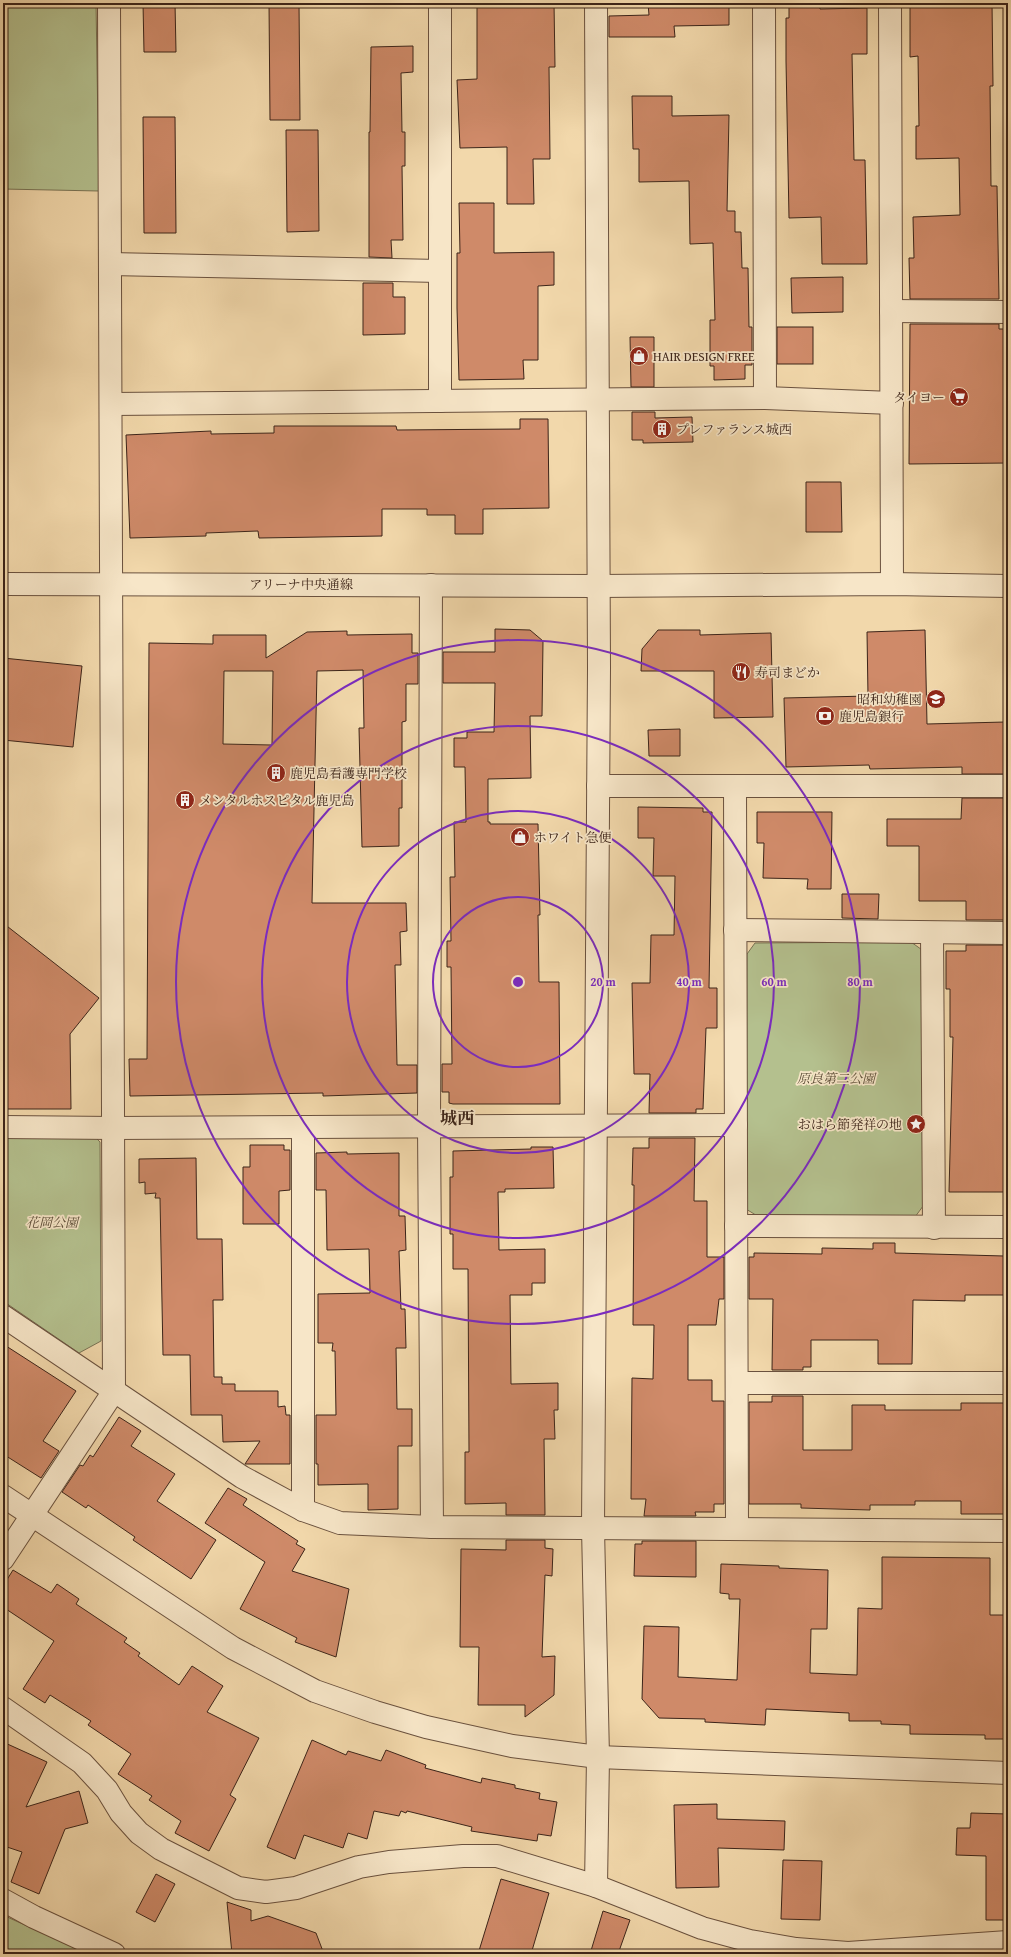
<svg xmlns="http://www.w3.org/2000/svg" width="1011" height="1957" font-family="'Gentium Book Plus','Noto Serif JP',serif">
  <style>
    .green { fill: #b4c08e; stroke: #787254 }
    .building { fill: #cf8a69; stroke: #3c2419; fill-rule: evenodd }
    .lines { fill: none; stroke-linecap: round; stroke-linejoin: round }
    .minor-casing { stroke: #6a513e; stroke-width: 24 }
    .tertiary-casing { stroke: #6a513e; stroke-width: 24 }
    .minor { stroke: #f7e6c8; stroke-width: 22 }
    .tertiary { stroke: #f7e6c8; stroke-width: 22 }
    .ring { fill: none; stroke: #7b2cbf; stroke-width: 2 }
    .labels { text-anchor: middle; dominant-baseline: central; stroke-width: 3.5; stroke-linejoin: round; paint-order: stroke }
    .poi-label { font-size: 13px; fill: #3c2419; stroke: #f7e6c8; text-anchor: start }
    .street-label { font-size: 13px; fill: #3c2419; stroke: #f7e6c8 }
    .park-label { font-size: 13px; font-style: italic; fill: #5a4b36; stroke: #f7e6c8 }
    .district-label { font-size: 17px; font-weight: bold; fill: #3c2419; stroke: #f7e6c8 }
    .centre { fill: #7b2cbf; stroke: #f7e6c8; stroke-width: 2 }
    .ring-label { font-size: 12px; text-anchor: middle; font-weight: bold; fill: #7b2cbf; stroke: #f7e6c8; stroke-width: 3.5; stroke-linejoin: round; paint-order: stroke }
  </style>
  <rect width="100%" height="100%" fill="#f2d8ab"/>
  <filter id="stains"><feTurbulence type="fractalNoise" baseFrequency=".005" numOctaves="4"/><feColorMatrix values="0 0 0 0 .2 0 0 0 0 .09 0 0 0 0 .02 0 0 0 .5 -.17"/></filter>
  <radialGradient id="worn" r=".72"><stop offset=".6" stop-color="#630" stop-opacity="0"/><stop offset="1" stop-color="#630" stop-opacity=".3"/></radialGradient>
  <g class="green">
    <polygon points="3,3 96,3 99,191 3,189"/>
    <polygon points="911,942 925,952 926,1202 915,1217 759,1217 746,1209 747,954 755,943"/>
    <polygon points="3,1134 92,1134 100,1142 101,1341 79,1353 3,1301"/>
    <polygon points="3,1915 88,1954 3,1954"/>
  </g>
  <g class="building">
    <polygon points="143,3 175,3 176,52 144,52"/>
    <polygon points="269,3 299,3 300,120 270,120"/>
    <polygon points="524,3 554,3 555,67 549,67 550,159 533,159 534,204 507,204 507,147 460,148 457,80 477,79 477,5 524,5"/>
    <polygon points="648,3 729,3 729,25 674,26 675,37 609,37 609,16 649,15"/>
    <polygon points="789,3 820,3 820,9 867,8 867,54 852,54 854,160 865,160 867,264 822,264 821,217 789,218 786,61 786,18 789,18"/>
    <polygon points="910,3 992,3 993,86 990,86 991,186 997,186 999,299 910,299 909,258 914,258 913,217 960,215 959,158 916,159 916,126 919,126 918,56 910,57"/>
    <polygon points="413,46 413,72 401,73 402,132 405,132 405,166 402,166 403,240 391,240 392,258 369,257 369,132 370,132 371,47"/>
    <polygon points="632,96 672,96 672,116 729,115 727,211 735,211 735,232 741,232 742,268 748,268 749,327 752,327 752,365 745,365 745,379 714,380 714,366 710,366 710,320 715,320 713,243 690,244 689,181 639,182 639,149 633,149"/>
    <polygon points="143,117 175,117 176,233 144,233"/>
    <polygon points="286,130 318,130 319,231 287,232"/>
    <polygon points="459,203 494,203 494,253 554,252 554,285 538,286 538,360 523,360 524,379 459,380 457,308 457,253 460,253"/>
    <polygon points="843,277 843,312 792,313 791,278"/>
    <polygon points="363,283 393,283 393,297 405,297 405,334 363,335"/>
    <polygon points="910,324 999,324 999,329 1008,329 1008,463 909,464"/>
    <rect x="777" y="327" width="36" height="37"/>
    <polygon points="630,337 654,337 654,387 631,387"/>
    <polygon points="632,412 655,412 655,418 692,417 693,442 643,443 643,440 632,440"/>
    <polygon points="520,419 548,419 549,508 483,509 483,534 455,534 455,515 427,515 427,509 382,509 382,536 259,538 258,531 206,533 206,536 130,538 126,435 211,431 211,434 274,433 274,426 396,426 397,430 520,429"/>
    <polygon points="806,482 841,482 842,532 806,532"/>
    <polygon points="495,629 530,630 543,641 542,716 530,716 531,778 488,779 488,822 490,822 490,824 538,824 540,915 538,915 539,982 559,982 560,1104 453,1104 449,1103 449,1092 442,1092 442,1064 452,1064 451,967 447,967 447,941 451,941 450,877 455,877 454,822 466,822 465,767 454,767 454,738 467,738 467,732 494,732 495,683 443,683 443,652 495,652"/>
    <polygon points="658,630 700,630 700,635 771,633 773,717 714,718 714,671 641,671 642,649"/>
    <polygon points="925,630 927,724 1005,722 1006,774 962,774 962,767 870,769 869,765 786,767 784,698 868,696 867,632"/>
    <path d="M 347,631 L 347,635 L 412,634 L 412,653 L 418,653 L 418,684 L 406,684 L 406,721 L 402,722 L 402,808 L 399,808 L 399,846 L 362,847 L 359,728 L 364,728 L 363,670 L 317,671 L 312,903 L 406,903 L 407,931 L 400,932 L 401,965 L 395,965 L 397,1065 L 417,1065 L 417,1093 L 323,1096 L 323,1093 L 130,1096 L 129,1059 L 147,1059 L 149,643 L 213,644 L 213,635 L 266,635 L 266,658 L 307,632 ZM 224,671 L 273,671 L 272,745 L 223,744 Z"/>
    <polygon points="3,658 82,666 73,747 3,740"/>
    <polygon points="680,729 680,756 649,756 648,730"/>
    <polygon points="962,798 1006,798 1007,808 1008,808 1008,920 966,920 966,901 919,901 919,846 887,846 887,819 961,819"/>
    <polygon points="638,807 703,808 703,812 712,812 709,988 717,988 717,1028 706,1028 703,1109 696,1109 696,1113 649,1113 650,1074 634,1074 632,983 650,983 651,935 674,935 675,876 653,876 654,838 638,838"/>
    <polygon points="757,812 832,812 831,889 807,889 808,879 763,878 764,843 757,843"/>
    <polygon points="842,894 879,894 878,919 842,918"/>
    <polygon points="3,923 99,998 70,1034 71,1109 3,1109"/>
    <polygon points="966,945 1008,945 1008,1192 949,1192 953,1037 950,1037 950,989 946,989 946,951 966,951"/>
    <polygon points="649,1138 695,1138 694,1201 707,1201 707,1257 724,1257 724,1299 719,1299 716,1325 688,1325 688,1380 712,1380 712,1401 724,1401 724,1504 714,1504 714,1512 695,1512 696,1516 644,1516 646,1499 631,1499 632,1378 653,1379 654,1325 633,1325 634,1185 632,1185 633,1148 649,1148"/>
    <polygon points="250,1145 284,1145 284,1150 290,1150 290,1190 279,1191 279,1224 243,1224 243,1167 250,1167"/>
    <polygon points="531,1147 553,1147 554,1188 505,1189 505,1192 498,1192 499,1250 545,1249 545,1283 532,1283 532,1295 510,1295 511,1384 558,1383 558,1410 554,1410 555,1439 544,1439 545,1515 506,1515 506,1503 465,1504 465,1452 469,1452 468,1269 453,1269 453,1234 450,1234 450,1177 453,1177 453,1151 531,1149"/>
    <polygon points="347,1152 347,1154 399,1153 399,1216 405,1216 406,1250 399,1251 401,1309 405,1309 406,1348 396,1348 397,1409 412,1409 412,1446 398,1446 398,1509 368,1510 368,1484 318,1485 318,1464 316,1464 316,1415 336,1415 335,1351 332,1351 333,1343 318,1343 318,1294 370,1293 369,1249 327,1250 326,1190 316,1190 316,1153"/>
    <polygon points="196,1158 197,1239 222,1239 223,1300 213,1300 214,1377 222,1377 222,1384 235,1384 235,1391 278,1391 278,1407 285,1406 286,1415 290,1415 290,1464 245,1464 260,1441 223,1442 222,1415 191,1415 190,1355 163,1355 160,1198 155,1198 156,1193 145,1194 145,1182 139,1183 139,1159"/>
    <polygon points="873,1243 895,1243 895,1253 1004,1256 1004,1295 965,1295 965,1301 913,1300 912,1364 878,1364 878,1340 811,1340 811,1367 803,1367 803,1370 772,1370 773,1299 749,1299 749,1257 754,1257 754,1253 822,1254 822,1248 873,1249"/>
    <polygon points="3,1344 76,1391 43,1441 59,1451 41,1478 3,1454"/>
    <polygon points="772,1396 803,1396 803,1450 852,1450 852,1405 885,1405 885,1410 961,1410 961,1403 1005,1403 1004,1442 1007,1442 1008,1514 961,1514 961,1501 915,1501 915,1505 870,1505 870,1510 801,1508 801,1504 749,1504 749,1402 772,1402"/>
    <polygon points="119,1417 141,1431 131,1446 175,1474 157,1501 216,1540 191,1579 133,1540 135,1537 88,1505 86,1508 62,1492 80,1465 83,1466 90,1455 93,1457"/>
    <polygon points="228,1488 247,1499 243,1505 298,1541 296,1544 305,1549 292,1571 349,1589 336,1657 295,1642 297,1638 240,1609 265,1562 205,1523"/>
    <polygon points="506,1540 545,1540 545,1548 553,1549 552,1576 545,1575 542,1657 555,1656 554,1695 525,1717 525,1705 478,1705 479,1647 460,1647 461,1549 506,1550"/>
    <polygon points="642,1541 696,1541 696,1577 634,1576 635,1544 642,1544"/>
    <polygon points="882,1557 990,1558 990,1615 1008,1615 1008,1739 985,1739 985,1735 910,1734 910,1725 881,1724 881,1721 849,1721 849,1713 766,1709 765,1725 705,1722 705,1719 659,1718 642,1699 644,1626 679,1627 678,1677 737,1680 740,1599 729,1599 729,1594 720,1593 721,1564 779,1566 779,1568 828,1570 827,1629 811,1629 810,1673 857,1675 858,1608 882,1609"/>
    <polygon points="13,1570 51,1593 57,1584 79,1599 76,1604 127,1638 124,1642 140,1653 138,1656 179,1685 192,1666 223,1686 207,1712 259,1738 230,1795 236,1799 209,1851 175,1833 181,1821 149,1800 152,1796 118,1774 131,1754 88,1725 91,1721 50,1695 45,1703 23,1689 54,1641 3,1607 3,1586"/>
    <polygon points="312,1740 346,1755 348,1751 381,1761 386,1750 426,1765 425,1768 481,1783 482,1778 515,1785 515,1788 540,1793 539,1799 557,1802 551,1836 538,1834 537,1841 471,1831 472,1827 407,1811 406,1813 401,1811 399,1816 374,1811 367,1839 348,1833 343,1848 304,1835 295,1859 267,1847"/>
    <polygon points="3,1742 47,1762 26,1807 79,1791 88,1823 65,1829 39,1894 11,1882 22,1852 7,1847 3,1855"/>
    <polygon points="717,1804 717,1819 785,1821 784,1850 718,1848 719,1887 676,1888 674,1805"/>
    <polygon points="971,1813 1008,1814 1008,1920 986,1920 986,1856 956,1855 957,1828 970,1828"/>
    <polygon points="783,1860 822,1861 820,1920 781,1919"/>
    <polygon points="156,1874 175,1884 155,1922 136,1912"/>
    <polygon points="501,1879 549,1893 531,1954 478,1954"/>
    <polygon points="227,1902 251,1910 251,1921 268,1916 316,1933 324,1954 232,1954"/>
    <polygon points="603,1911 630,1920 618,1954 590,1954"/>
  </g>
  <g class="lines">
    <g class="minor-casing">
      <g id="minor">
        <polyline points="764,3 765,398"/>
        <polyline points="890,3 892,584"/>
        <polyline points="110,264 439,271"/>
        <polyline points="891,311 1008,312"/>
        <polyline points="440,401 440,3"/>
        <polyline points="111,404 765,398 892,403"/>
        <polyline points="431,585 429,1126 432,1527"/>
        <polyline points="598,786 1008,786"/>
        <polyline points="735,786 737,1529"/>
        <polyline points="735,930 1008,933"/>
        <polyline points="932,933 934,1228"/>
        <polyline points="3,1127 114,1128 736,1125"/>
        <polyline points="303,1128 303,1510"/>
        <polyline points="736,1226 1008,1227"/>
        <polyline points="3,1316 242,1477 303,1510 340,1523 432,1527 1008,1531"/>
        <polyline points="737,1383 1008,1383"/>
        <polyline points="3,1559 114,1391 109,3"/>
        <polyline points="3,1708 82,1763 107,1790 121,1813 139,1833 161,1849 238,1888 266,1892 296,1888 359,1867 389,1862 463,1856 497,1856 596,1886 702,1928 750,1941 796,1949 848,1953 1008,1942"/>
        <polyline points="596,1886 598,1757"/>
        <polyline points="3,1900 34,1917 114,1954"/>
      </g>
    </g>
    <g class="tertiary-casing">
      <g id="tertiary">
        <polyline points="596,3 599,668 593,1528 598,1757"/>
        <polyline points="3,584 598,586 892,584 1008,586"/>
        <polyline points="3,1496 233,1648 315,1691 375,1712 426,1727 512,1746 598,1757 1008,1773"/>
      </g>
    </g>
    <use href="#minor" class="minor"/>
    <use href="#tertiary" class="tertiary"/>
  </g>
  <g class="ring">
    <circle cx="518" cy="982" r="85"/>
    <circle cx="518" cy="982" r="171"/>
    <circle cx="518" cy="982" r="256"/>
    <circle cx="518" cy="982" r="342"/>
  </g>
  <defs>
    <g id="shop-disc" transform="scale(1)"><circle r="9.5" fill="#8f2418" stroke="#f7e6c8"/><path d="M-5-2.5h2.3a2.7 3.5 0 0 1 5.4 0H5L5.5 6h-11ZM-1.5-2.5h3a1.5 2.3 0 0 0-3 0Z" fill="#fff"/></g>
    <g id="supermarket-disc" transform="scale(1)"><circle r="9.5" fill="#8f2418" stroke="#f7e6c8"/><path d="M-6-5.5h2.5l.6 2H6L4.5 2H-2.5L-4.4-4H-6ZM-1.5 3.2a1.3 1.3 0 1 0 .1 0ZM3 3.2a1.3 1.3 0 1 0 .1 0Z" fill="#fff"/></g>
    <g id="building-disc" transform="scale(1)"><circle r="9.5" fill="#8f2418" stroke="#f7e6c8"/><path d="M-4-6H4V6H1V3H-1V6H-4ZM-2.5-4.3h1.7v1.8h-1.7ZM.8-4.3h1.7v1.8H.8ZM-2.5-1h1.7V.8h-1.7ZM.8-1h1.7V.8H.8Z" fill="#fff"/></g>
    <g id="restaurant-disc" transform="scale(1)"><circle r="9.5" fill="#8f2418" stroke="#f7e6c8"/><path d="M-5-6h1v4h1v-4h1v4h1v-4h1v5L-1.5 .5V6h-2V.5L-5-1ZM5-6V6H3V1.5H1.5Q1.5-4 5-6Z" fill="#fff"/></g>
    <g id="school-disc" transform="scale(1)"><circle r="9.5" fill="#8f2418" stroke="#f7e6c8"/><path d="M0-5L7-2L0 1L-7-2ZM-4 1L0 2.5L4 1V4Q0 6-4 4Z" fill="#fff"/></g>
    <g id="bank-disc" transform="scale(1)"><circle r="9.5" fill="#8f2418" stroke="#f7e6c8"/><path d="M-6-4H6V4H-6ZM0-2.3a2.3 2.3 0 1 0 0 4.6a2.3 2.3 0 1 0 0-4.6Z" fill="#fff"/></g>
    <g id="sight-disc" transform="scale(1)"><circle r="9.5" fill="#8f2418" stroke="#f7e6c8"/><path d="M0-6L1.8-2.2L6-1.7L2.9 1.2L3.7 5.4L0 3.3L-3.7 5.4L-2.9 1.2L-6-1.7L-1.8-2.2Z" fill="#fff"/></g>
  </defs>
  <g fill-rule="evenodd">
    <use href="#shop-disc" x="639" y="356"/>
    <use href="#supermarket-disc" x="959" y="397"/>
    <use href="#building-disc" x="662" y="429"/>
    <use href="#restaurant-disc" x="741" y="672"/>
    <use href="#school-disc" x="936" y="699"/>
    <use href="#bank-disc" x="825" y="716"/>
    <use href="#building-disc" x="276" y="773"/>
    <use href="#building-disc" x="185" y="800"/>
    <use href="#shop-disc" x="520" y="837"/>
    <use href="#sight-disc" x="916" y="1124"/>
  </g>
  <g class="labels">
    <g class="poi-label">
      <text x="653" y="356">HAIR DESIGN FREE</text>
      <text x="945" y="397" text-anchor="end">タイヨー</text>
      <text x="676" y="429">プレファランス城西</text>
      <text x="755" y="672">寿司まどか</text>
      <text x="922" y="699" text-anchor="end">昭和幼稚園</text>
      <text x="839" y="716">鹿児島銀行</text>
      <text x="290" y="773">鹿児島看護専門学校</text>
      <text x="199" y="800">メンタルホスピタル鹿児島</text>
      <text x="534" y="837">ホワイト急便</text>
      <text x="902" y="1124" text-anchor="end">おはら節発祥の地</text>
    </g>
    <g class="street-label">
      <text x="301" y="584">アリーナ中央通線</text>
    </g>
    <g class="park-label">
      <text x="836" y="1078">原良第二公園</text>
      <text x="52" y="1222">花岡公園</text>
    </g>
    <g class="district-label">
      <text x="457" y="1117">城西</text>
    </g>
  </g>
  <circle cx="518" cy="982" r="6" class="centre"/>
  <g class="ring-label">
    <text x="603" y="986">20 m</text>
    <text x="689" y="986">40 m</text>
    <text x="774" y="986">60 m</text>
    <text x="860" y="986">80 m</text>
  </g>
  <rect width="1011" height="1957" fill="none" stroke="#f2d8ab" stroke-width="16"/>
  <rect x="4" y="4" width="1003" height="1949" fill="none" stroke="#3c2419" stroke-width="2"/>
  <rect x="8" y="8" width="995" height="1941" fill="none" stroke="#3c2419"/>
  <rect width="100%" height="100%" filter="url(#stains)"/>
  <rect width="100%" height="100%" fill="url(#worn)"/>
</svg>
